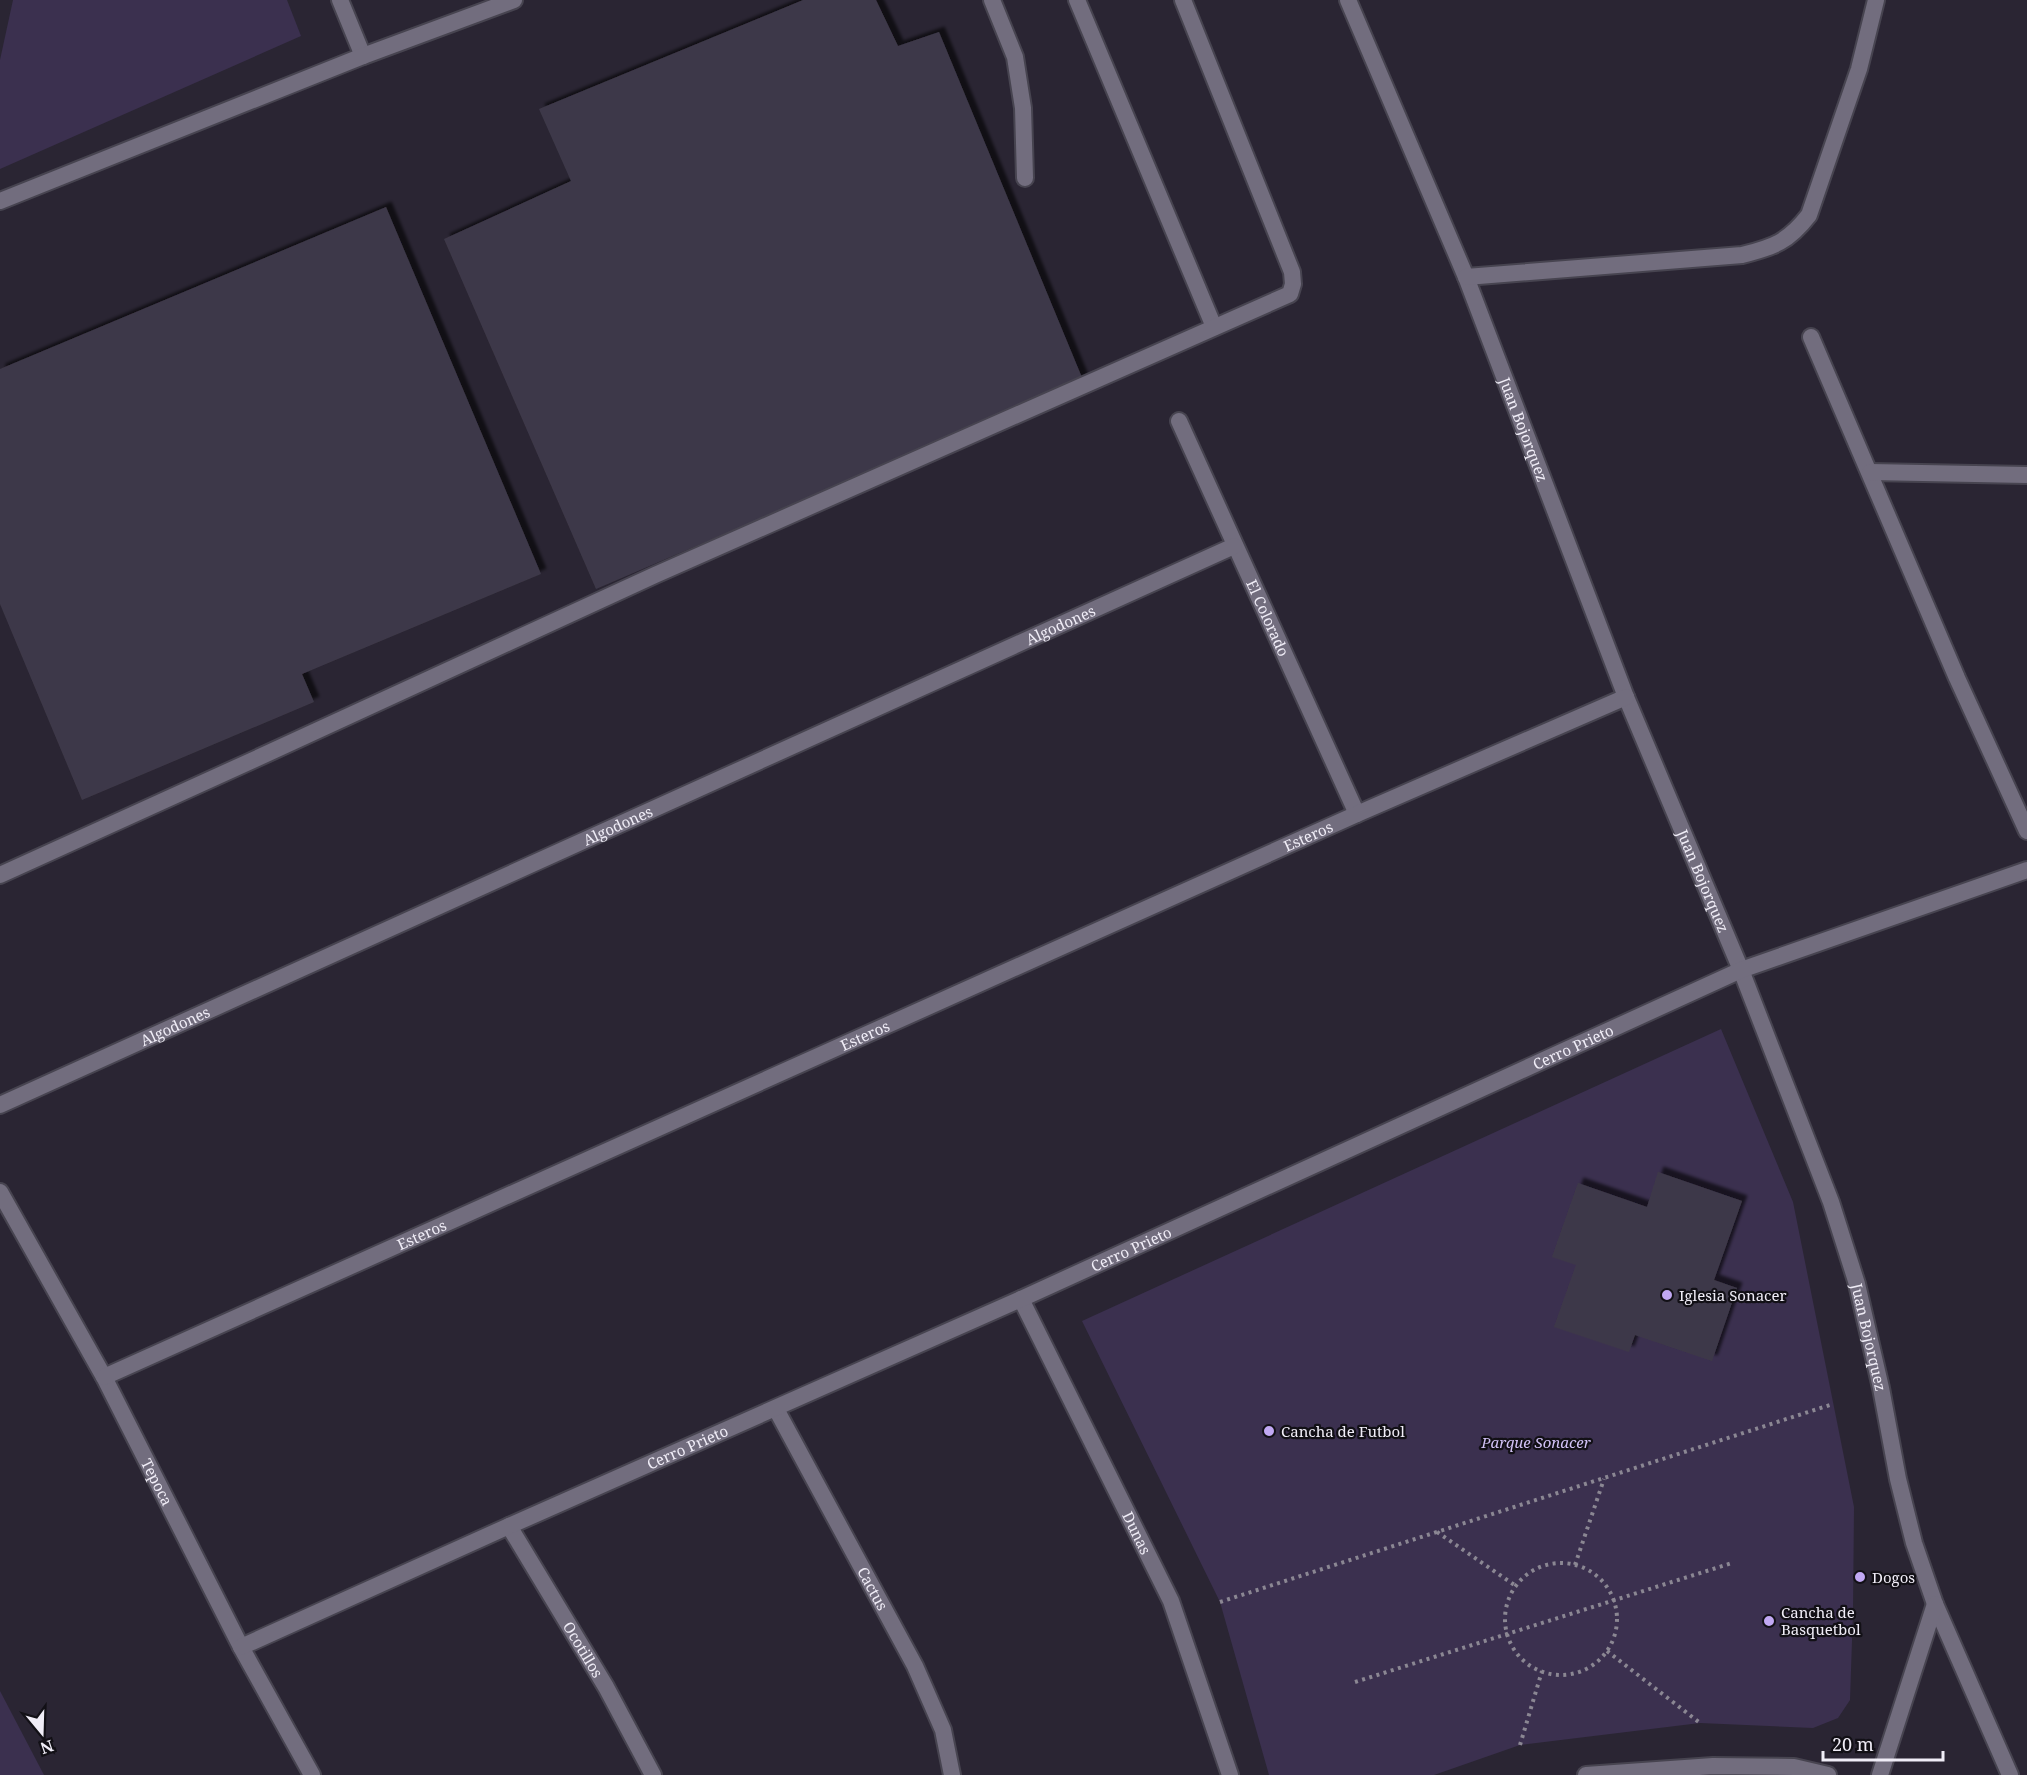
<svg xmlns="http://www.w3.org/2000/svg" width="2027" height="1775" font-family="'Noto Serif',serif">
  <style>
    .green { fill: #3b304f }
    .building { fill: #3e3948; filter: url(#shadow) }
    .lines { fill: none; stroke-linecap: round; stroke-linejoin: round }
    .service-casing { stroke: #474450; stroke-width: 20 }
    .minor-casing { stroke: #474450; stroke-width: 20 }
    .path { stroke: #8b8793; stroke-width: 4; stroke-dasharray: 3 4.5; stroke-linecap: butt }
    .service { stroke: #726d7e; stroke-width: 16 }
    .minor { stroke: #726d7e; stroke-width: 16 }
    .poi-dot { fill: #c1a8f3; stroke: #121016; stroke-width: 2 }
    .labels { text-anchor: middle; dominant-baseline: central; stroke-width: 4.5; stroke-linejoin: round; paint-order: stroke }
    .street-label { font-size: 15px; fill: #f0edf7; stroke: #121016 }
    .poi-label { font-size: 15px; fill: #f0edf7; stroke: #121016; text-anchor: start }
    .park-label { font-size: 15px; font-style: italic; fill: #d1c1f5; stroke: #121016 }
  </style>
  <defs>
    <filter id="shadow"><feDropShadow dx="5.5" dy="-5.5" stdDeviation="1.5" flood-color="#0009"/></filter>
  </defs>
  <rect width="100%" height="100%" fill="#2a2533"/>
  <g class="green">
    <polygon points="13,0 287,0 301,36 0,169 0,60"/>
    <polygon points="1721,1029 1793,1202 1854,1507 1853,1611 1850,1700 1838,1718 1813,1728 1700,1723 1520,1745 1434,1775 1269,1775 1220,1602 1082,1321"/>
    <polygon points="0,1691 44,1775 0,1775"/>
  </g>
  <g class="building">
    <polygon points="803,0 876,0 898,46 939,32 1083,380 596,589 444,239 571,181 539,109"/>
    <polygon points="386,207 541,574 302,674 314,702 82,800 0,604 0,369"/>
    <polygon points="1658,1172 1742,1201 1714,1280 1737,1288 1712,1361 1635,1335 1629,1352 1554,1327 1576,1265 1552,1257 1578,1183 1647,1207"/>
  </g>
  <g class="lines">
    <g class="service-casing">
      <g id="service">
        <polyline points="340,0 363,56"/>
        <polyline points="992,0 1015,57 1023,108 1025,178"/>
        <polyline points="1077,0 1214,327"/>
        <polyline points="0,201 363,56 514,0"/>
        <polyline points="0,875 251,761 655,575 1290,294 1293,284 1292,272 1183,0"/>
      </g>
    </g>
    <g class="minor-casing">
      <g id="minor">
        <path id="s1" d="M 1348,0 L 1466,277 L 1626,697 L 1741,970 L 1831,1202 L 1857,1284 L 1881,1388 L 1898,1479 L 1914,1543 L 1935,1604 L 2010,1775"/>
        <path d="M 1466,277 L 1742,255 C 1774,247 1788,242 1809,215 L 1859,69 L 1876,0"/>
        <polyline points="1811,337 1957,678 2027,831"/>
        <path id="s2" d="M 1179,421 L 1357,814"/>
        <polyline points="1870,472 2027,475"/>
        <path id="s3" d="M 0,1105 L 1234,546"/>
        <path id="s4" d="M 0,1192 L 104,1377 L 241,1647 L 312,1775"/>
        <path id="s5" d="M 1021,1299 L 1171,1601 L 1230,1775"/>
        <path id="s6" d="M 104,1377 L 1357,814 L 1626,697"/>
        <path id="s7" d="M 776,1409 L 915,1666 L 943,1730 L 952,1775"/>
        <path id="s8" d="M 509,1526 L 606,1687 L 653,1775"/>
        <path id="s9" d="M 241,1647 L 509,1526 L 1021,1299 L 1741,970 L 2027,870"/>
        <polyline points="1586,1775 1713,1766 1794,1767 1828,1775"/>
        <polyline points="1880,1775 1935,1604"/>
      </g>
    </g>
    <g class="path">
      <polyline points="1437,1532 1516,1586"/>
      <circle cx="1561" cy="1619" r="56"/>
      <polyline points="1575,1565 1604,1479"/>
      <polyline points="1220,1602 1833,1404"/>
      <polyline points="1607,1651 1700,1723"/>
      <polyline points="1355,1682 1732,1563"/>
      <polyline points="1520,1745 1542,1671"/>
    </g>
    <use href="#service" class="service"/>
    <use href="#minor" class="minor"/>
  </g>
  <g class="poi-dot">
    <circle cx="1667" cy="1295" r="6"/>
    <circle cx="1269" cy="1431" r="6"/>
    <circle cx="1860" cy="1577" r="6"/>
    <circle cx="1769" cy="1621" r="6"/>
  </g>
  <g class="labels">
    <g class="street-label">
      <text stroke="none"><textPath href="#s1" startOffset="464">Juan Bojorquez</textPath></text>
      <text stroke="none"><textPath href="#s2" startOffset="216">El Colorado</textPath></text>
      <text stroke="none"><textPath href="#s3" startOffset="1164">Algodones</textPath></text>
      <text stroke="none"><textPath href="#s3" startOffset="678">Algodones</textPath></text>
      <text stroke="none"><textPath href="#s6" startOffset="1320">Esteros</textPath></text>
      <text stroke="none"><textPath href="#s1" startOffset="950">Juan Bojorquez</textPath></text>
      <text stroke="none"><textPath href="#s3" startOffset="192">Algodones</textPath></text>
      <text stroke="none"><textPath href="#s6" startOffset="834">Esteros</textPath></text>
      <text stroke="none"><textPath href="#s9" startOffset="1461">Cerro Prieto</textPath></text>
      <text stroke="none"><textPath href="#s6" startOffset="348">Esteros</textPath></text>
      <text stroke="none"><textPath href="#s9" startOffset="975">Cerro Prieto</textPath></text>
      <text stroke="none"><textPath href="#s1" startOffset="1436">Juan Bojorquez</textPath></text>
      <text stroke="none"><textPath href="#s9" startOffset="489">Cerro Prieto</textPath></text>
      <text stroke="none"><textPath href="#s4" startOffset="330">Tepoca</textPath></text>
      <text stroke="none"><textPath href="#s5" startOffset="261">Dunas</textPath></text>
      <text stroke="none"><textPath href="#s7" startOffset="204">Cactus</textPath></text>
      <text stroke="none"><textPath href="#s8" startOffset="144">Ocotillos</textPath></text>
    </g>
    <g class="poi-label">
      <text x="1679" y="1295">Iglesia Sonacer</text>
      <text x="1281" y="1431">Cancha de Futbol</text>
      <text x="1872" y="1577">Dogos</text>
      <text x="1781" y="1612">Cancha de<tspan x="1781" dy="17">Basquetbol</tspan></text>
    </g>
    <g class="park-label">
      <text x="1536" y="1442">Parque Sonacer</text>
    </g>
  </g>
  <g transform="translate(42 1733) rotate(161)" stroke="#121016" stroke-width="4.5" paint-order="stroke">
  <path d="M0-4.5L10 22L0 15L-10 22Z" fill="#f0edf7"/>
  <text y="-9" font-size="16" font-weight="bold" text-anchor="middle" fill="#f0edf7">N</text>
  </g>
  <path d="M1823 1751v9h120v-9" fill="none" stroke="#f0edf7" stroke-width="3"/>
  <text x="1832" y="1751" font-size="18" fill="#f0edf7" stroke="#121016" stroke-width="4.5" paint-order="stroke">20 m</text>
</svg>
